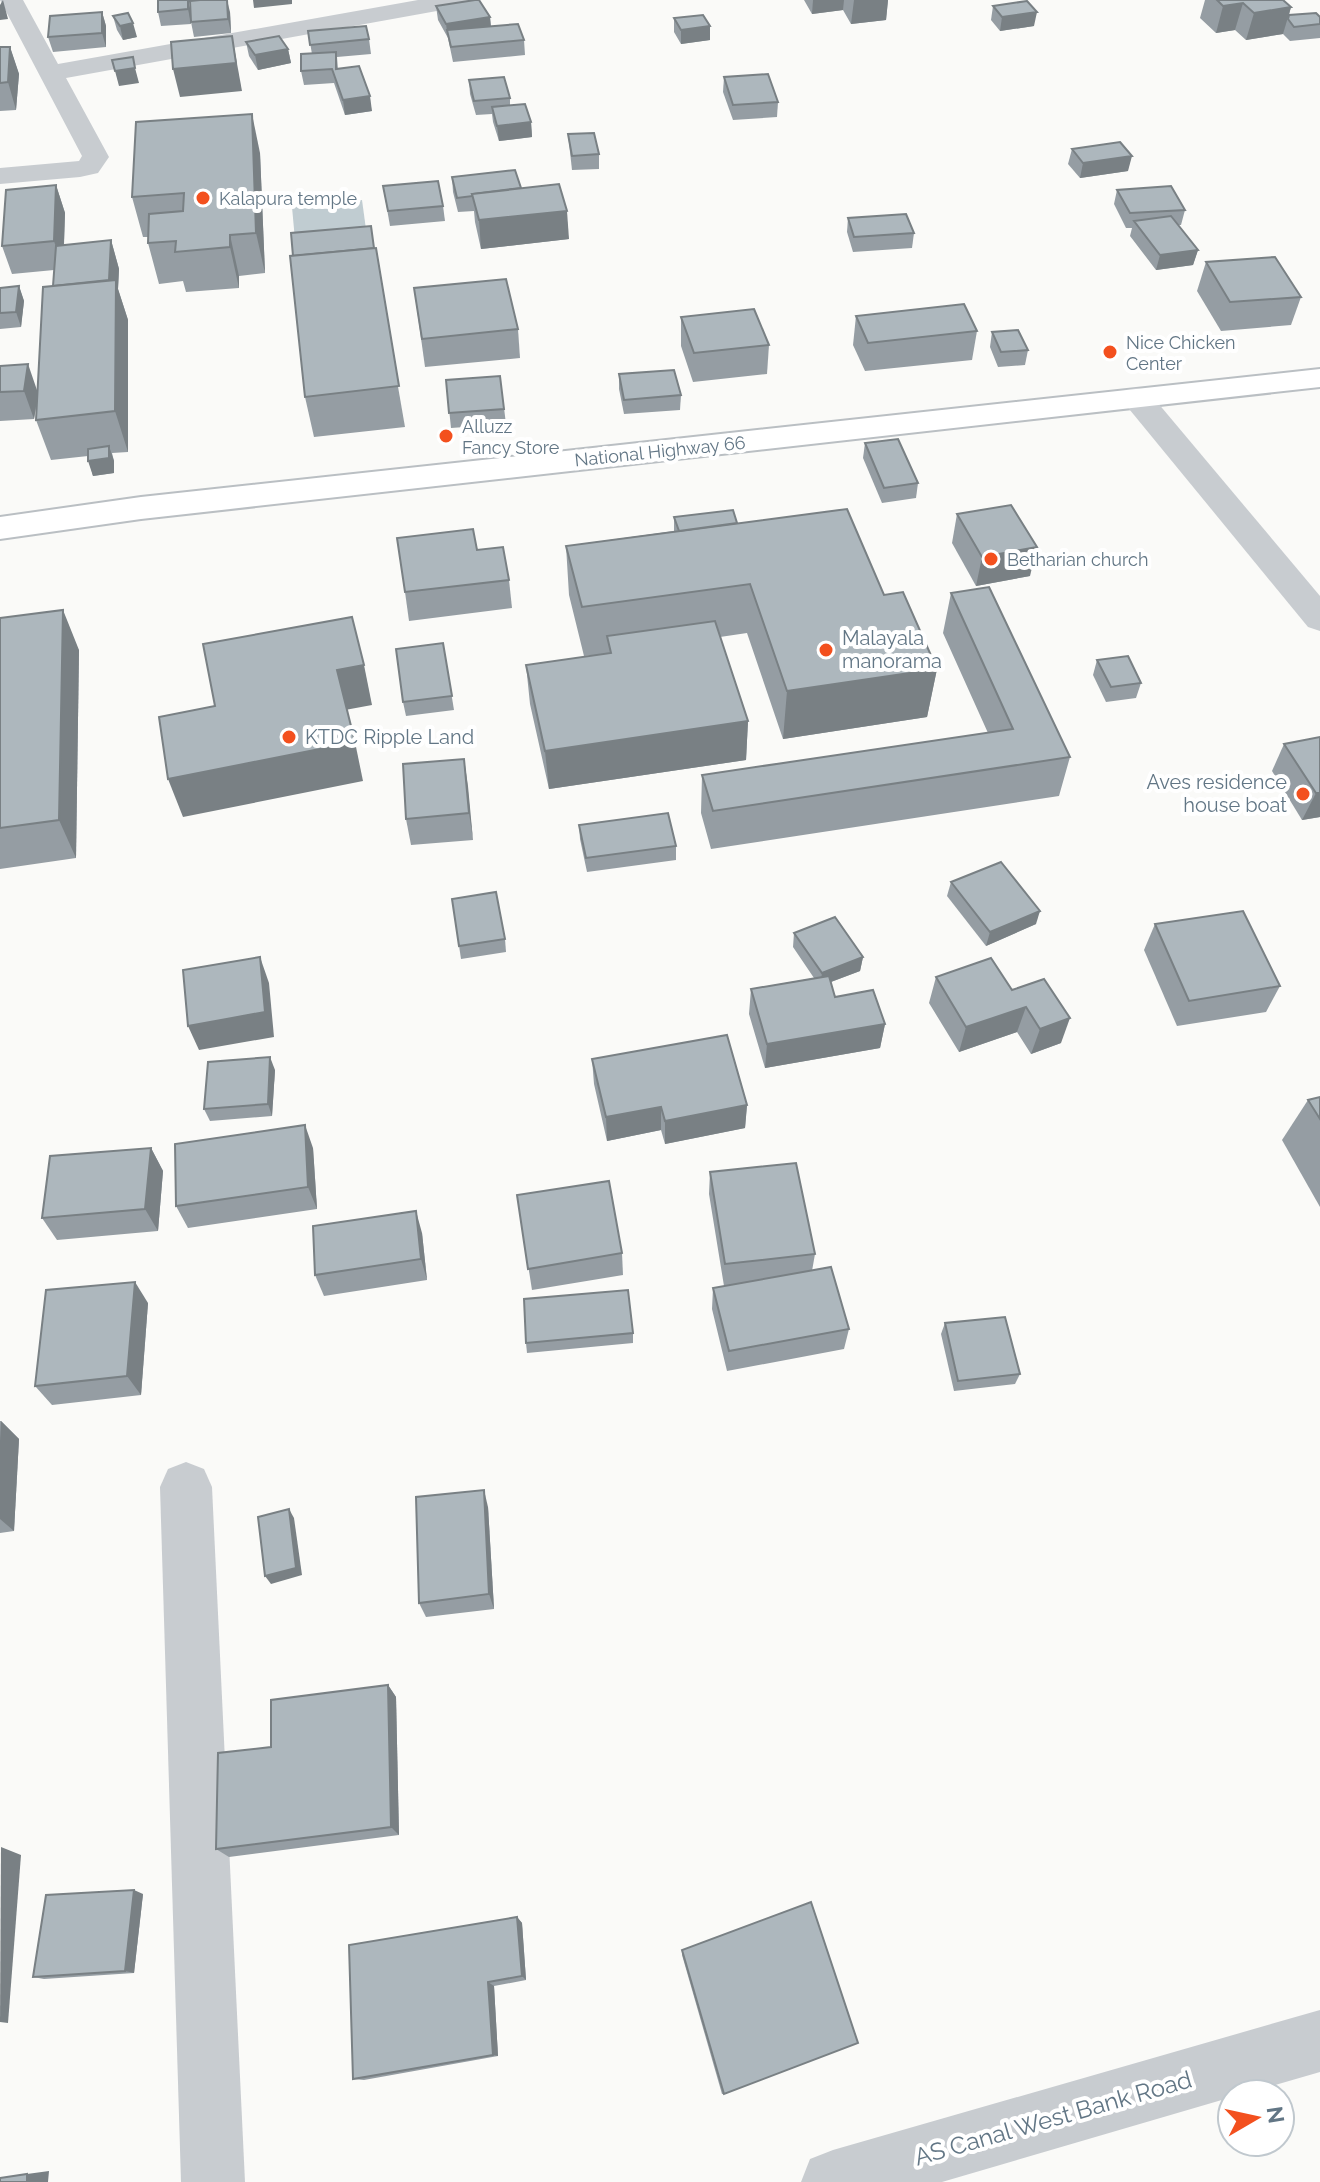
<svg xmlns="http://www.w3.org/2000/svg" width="1320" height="2182" font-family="Raleway,sans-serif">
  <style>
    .water { fill: #c0ccd1 }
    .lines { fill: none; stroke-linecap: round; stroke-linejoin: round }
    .major-casing { stroke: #babfc3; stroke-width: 4 }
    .minor { fill: #c8ccd0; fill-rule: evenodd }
    .major { fill: #fff; fill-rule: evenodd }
    .wall { fill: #959da3 }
    .shaded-wall { fill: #798084 }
    .building { fill: #adb7bd; stroke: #798084; stroke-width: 2 }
    .poi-dot { fill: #f3501e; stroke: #fff; stroke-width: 3 }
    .labels { text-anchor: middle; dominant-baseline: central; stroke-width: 8; stroke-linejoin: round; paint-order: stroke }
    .far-poi-label { font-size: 18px; fill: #627685; stroke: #fff; text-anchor: start }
    .far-street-label { font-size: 18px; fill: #627685; stroke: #fff }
    .poi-label { font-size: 20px; fill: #627685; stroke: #fff; text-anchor: start }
    .near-street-label { font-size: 24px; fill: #627685; stroke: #fff }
  </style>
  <rect width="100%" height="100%" fill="#fafaf8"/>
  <polygon class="water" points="362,200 368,244 296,251 292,207"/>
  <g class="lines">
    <g class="major-casing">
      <polygon id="major" points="1320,369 1320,387 141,519 0,539 0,517 141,497"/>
    </g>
    <g class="minor">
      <polygon points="0,0 23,0 58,64 418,0 471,0 467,5 459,7 66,78 109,157 98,173 80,177 0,184 0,168 79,161 82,156"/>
      <polygon points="1136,388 1147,390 1320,596 1320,631 1308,627 1125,404 1120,397 1125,390"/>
      <polygon points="186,1462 204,1469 212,1487 245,2182 181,2182 160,1487 168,1469"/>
      <polygon points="1320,2010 1320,2072 1244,2094 1232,2094 1232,2097 942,2182 801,2182 810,2159 833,2150"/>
    </g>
    <use href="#major" class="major"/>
  </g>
  <g class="wall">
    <polygon points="804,0 888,0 886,20 851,24 843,10 812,14"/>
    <polygon points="1205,0 1283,0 1291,7 1289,15 1320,17 1320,38 1290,41 1283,34 1246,40 1235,30 1216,33 1200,18"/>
    <polygon points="436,6 490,17 491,26 524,40 525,55 453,62 448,38 438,20"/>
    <polygon points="993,6 1034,26 1000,31 991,20"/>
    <polygon points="190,9 230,12 231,33 194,37 191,22 191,24 161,26 158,12"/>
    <polygon points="102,12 106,26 106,47 53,52 48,37"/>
    <polygon points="113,16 137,37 123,40 117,30"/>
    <polygon points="674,18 710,26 710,40 681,44 674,32"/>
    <polygon points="308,31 369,39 371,54 337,57 338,69 372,111 345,115 334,83 304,85 301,71 312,54"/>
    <polygon points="246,42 288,49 291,63 258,70 249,56"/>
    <polygon points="0,47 10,47 19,74 16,110 0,111"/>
    <polygon points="724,77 778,102 777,117 733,120 723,92"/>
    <polygon points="469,80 510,98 510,105 531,122 532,137 499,141 493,122 492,114 476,115 470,94"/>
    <polygon points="568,134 599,154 599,169 572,170"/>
    <polygon points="1072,149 1128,171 1080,178 1068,164"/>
    <polygon points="260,153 265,273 239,276 239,288 186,292 183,281 159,284 148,243 148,237 143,237 132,197"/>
    <polygon points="452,177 521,188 569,239 481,249 475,222 474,211 458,212 453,192"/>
    <polygon points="56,185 65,213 64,245 111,240 119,269 118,289 128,320 128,452 112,453 114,461 114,473 93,476 88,456 51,460 36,420 37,403 34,419 0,421 0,366 38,391 53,286 54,270 12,274 2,246"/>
    <polygon points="383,186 443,206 445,221 390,226"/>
    <polygon points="1117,190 1185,210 1181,225 1178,225 1198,250 1193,265 1156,270 1130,236 1132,228 1126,228 1114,204"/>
    <polygon points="848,218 914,233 912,248 853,252 847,232"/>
    <polygon points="374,248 405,427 314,437 305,397"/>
    <polygon points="1206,262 1301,297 1291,325 1221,331 1197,291"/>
    <polygon points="19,286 24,301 21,327 0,329 0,288"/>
    <polygon points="414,288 518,329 520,358 425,367"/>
    <polygon points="856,316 977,331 972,360 865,371 853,345"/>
    <polygon points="681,317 769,345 767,374 693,382 681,346"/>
    <polygon points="992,332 1028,350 1025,365 998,367 990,347"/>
    <polygon points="619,374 681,395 680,410 624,414 619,389"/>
    <polygon points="500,376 506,424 451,428 446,380"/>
    <polygon points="865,443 918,483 916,498 882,503 863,458"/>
    <polygon points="957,514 1030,576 976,586 952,543"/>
    <polygon points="674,517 737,523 884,595 937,669 927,717 783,739 747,633 720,637 748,721 746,760 549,789 530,704 526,665 607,654 584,656 569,595 566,546 674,531"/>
    <polygon points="477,550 509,580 512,608 409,621 405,592"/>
    <polygon points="951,593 1070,757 1059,796 711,849 701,813 702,775 988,733 943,633"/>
    <polygon points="0,618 79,650 76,858 0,869"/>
    <polygon points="443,643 454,710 406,716 403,702"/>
    <polygon points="1097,660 1141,683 1136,698 1106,702 1093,675"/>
    <polygon points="1320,737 1320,817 1302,820 1272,771 1284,744"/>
    <polygon points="464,759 473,840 411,845 406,819"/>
    <polygon points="579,825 676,846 676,860 587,872 580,839"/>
    <polygon points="951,882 1036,924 986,946 947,896"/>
    <polygon points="452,899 505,939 506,952 461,959"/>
    <polygon points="1155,924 1280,986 1266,1012 1177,1026 1144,950"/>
    <polygon points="794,933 863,957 860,971 831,982 835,997 885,1024 880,1048 765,1068 749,1014 751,989 814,978 793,947"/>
    <polygon points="936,977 1012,990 1061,1043 1031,1054 1017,1032 959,1052 929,1003"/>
    <polygon points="592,1059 747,1105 745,1128 665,1144 661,1130 607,1141 594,1084"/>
    <polygon points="275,1070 272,1116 210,1121 204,1109"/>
    <polygon points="1320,1097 1320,1207 1282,1140 1308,1100"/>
    <polygon points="151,1148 163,1171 158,1231 57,1240 42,1218"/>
    <polygon points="313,1148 317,1209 188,1228 176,1206"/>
    <polygon points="710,1172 815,1254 812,1271 849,1329 844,1349 727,1371 712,1309 713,1288 735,1284 724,1286 709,1194"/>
    <polygon points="517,1195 622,1253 623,1275 532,1290"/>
    <polygon points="422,1233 427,1280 324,1296 315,1275"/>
    <polygon points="148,1303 141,1395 52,1405 35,1386"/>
    <polygon points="945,1323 1020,1374 1015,1384 954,1391 941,1334"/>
    <polygon points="633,1333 633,1343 527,1353 526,1343"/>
    <polygon points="0,1421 1,1421 19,1439 14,1531 0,1533"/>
    <polygon points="488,1507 494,1609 426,1617 419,1603"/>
    <polygon points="388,1685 396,1697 399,1835 229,1857 216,1849 271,1747"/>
    <polygon points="143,1894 134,1973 44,1979 33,1977"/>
    <polygon points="517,1917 522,1923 526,1980 494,1986 498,2056 364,2080 353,2079"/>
    <polygon points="682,1950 724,2094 722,2094 682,1955"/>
  </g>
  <g class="shaded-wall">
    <polygon points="3,0 8,19 0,20 0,5"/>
    <polygon points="188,0 191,12 191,24 188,9"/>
    <polygon points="227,0 230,12 231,33 228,19"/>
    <polygon points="253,0 292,0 292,4 254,8"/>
    <polygon points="813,0 844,0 843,10 812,14"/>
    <polygon points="854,0 888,0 886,20 851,24"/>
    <polygon points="1243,3 1235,30 1216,33 1223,6"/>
    <polygon points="1291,7 1283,34 1246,40 1254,13"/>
    <polygon points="102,12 106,26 106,47 102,33"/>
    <polygon points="1037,12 1034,26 1000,31 1002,17"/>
    <polygon points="490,17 491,31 447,30 448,38 446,24"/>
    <polygon points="133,23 137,37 123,40 120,26"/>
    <polygon points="710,26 710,40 681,44 681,30"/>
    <polygon points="232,36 242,91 180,97 173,69"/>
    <polygon points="10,47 19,74 16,110 8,82"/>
    <polygon points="288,49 291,63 258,70 255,55"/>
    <polygon points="135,68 139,83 119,86 115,71"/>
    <polygon points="370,96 372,111 345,115 343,100"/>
    <polygon points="252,114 260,153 265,273 256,233"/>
    <polygon points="531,122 532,137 499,141 497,126"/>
    <polygon points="1132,156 1128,171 1080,178 1083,163"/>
    <polygon points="56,185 65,213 63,269 54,241"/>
    <polygon points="567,211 569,239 481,249 479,220"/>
    <polygon points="230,235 239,276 239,288 230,247"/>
    <polygon points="111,240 119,269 118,289 128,320 128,452 115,411 109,286"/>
    <polygon points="1198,250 1193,265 1156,270 1160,255"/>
    <polygon points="19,286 24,301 21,327 16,312"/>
    <polygon points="28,364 38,393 34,419 24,391"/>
    <polygon points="109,446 114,461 114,473 93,476 88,461"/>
    <polygon points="1037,547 1030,576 976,586 982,557"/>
    <polygon points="63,610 79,650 76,858 59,820"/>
    <polygon points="364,665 372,705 345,710 337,670"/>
    <polygon points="937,669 927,717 783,739 787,691"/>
    <polygon points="748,721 746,760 549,789 545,751"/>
    <polygon points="355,742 363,781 183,817 168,779"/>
    <polygon points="464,759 468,786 473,840 469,813"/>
    <polygon points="1316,793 1320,793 1320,817 1302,820"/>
    <polygon points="1040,911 1036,924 986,946 990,932"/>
    <polygon points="260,957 269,983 274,1037 199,1050 188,1026"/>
    <polygon points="863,957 860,971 820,986 822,973"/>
    <polygon points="1026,1007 1017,1032 959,1052 966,1027"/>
    <polygon points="1070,1018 1061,1043 1031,1054 1040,1029"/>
    <polygon points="885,1024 880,1048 765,1068 767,1044"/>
    <polygon points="270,1057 275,1070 272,1116 268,1104"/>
    <polygon points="747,1105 745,1128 665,1144 665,1121"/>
    <polygon points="661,1107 661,1130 607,1141 606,1117"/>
    <polygon points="305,1125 313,1148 317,1209 308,1187"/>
    <polygon points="151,1148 163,1171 158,1231 145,1209"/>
    <polygon points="416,1211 422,1233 427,1280 421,1259"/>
    <polygon points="135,1282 148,1303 141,1395 127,1376"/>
    <polygon points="1,1421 19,1439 14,1531 0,1519 0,1441"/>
    <polygon points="484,1490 488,1507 494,1609 489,1594"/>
    <polygon points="289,1509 294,1518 302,1575 271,1584 265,1576"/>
    <polygon points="388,1685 396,1697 399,1835 391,1827"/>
    <polygon points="1,1847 21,1855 8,2023 0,2022"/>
    <polygon points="134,1890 143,1894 134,1973 125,1971"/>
    <polygon points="517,1917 522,1923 526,1980 522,1976"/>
    <polygon points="488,1982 494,1986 498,2056 493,2055"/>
    <polygon points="49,2171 48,2182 27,2182 27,2174"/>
  </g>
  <g class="building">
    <polygon points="158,0 188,0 188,9 158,12"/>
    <polygon points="200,0 227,0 228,19 191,22 190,1"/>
    <polygon points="475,0 479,0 490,17 446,24 436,6"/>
    <polygon points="1217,0 1283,0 1291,7 1254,13 1243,3 1223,6"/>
    <polygon points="1027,1 1037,12 1002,17 993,6"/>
    <polygon points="102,12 102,33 48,37 50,16"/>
    <polygon points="128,13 133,23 120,26 113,16"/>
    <polygon points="1316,13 1320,17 1320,24 1294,27 1288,19 1289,15"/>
    <polygon points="703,15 710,26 681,30 674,18"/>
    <polygon points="518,24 524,40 451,47 447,30"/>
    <polygon points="366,26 369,39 310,45 308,31"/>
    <polygon points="232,36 236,63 173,69 171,42"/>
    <polygon points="279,36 288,49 255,55 246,42"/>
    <polygon points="0,47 10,47 8,82 0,83"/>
    <polygon points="336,52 336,69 359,66 370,96 343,100 332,69 301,71 301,54"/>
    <polygon points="133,57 135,68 115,71 112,60"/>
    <polygon points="768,74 778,102 733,105 724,77"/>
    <polygon points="504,77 510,98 474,101 469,80"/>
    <polygon points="525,104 531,122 497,126 492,107"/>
    <polygon points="252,114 256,233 230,235 230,247 175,252 176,241 148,243 149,214 183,211 184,193 132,197 136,122"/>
    <polygon points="594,133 599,154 572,156 568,134"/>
    <polygon points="1120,142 1132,156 1083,163 1072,149"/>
    <polygon points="515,170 521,188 472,194 473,196 457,198 452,177"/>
    <polygon points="438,181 443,206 388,211 383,186"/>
    <polygon points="559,184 567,211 479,220 472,194"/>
    <polygon points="56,185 54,241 2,246 6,190"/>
    <polygon points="1171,186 1185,210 1130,213 1117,190"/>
    <polygon points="906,214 914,233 854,237 848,218"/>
    <polygon points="1171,216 1198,250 1160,255 1134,221"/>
    <polygon points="371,226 374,248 293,256 291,233"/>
    <polygon points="111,240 109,280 53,286 56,246"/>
    <polygon points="376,248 399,386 305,397 290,256"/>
    <polygon points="1275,257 1301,297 1230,302 1206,262"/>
    <polygon points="506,279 518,329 422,339 414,288"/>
    <polygon points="116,280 115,411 36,420 43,287"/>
    <polygon points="19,286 16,312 0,313 0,288"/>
    <polygon points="964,304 977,331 868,343 856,316"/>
    <polygon points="754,309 769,345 694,353 681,317"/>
    <polygon points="1018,330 1028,350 1001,352 992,332"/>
    <polygon points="28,364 24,391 0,392 0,366"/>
    <polygon points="674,370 681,395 624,400 619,374"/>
    <polygon points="500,376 504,409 449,413 446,380"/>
    <polygon points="898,439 918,483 884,488 865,443"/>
    <polygon points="109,446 109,458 88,461 88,449"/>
    <polygon points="1011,505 1037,547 982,557 957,514"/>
    <polygon points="847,509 884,595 903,592 937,669 787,691 750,584 582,607 566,546"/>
    <polygon points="733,510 737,523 679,531 674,517"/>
    <polygon points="473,529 477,550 503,547 509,580 405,592 397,538"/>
    <polygon points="989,587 1070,757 713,811 702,775 1013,729 951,593"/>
    <polygon points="63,610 59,820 0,828 0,618"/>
    <polygon points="352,617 364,665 337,670 355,742 168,779 159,717 215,706 203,644"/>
    <polygon points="715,621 748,721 545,751 526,665 611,653 607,636"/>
    <polygon points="443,643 452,696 403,702 396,649"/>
    <polygon points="1128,656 1141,683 1111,687 1097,660"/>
    <polygon points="1320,737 1320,793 1316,793 1284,744"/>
    <polygon points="464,759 469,813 406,819 403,764"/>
    <polygon points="668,813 676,846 586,858 579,825"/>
    <polygon points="1001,862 1040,911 990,932 951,882"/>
    <polygon points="496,892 505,939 459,946 452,899"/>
    <polygon points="1243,911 1280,986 1189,1001 1155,924"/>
    <polygon points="835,917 863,957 822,973 794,933"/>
    <polygon points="260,957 265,1012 188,1026 183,970"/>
    <polygon points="991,958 1012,990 1044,979 1070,1018 1040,1029 1026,1007 966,1027 936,977"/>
    <polygon points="829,976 835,997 873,990 885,1024 767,1044 751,989"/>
    <polygon points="727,1035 747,1105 665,1121 661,1107 606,1117 592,1059"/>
    <polygon points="270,1057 268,1104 204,1109 208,1062"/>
    <polygon points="1320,1097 1320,1119 1308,1100"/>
    <polygon points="305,1125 308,1187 176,1206 175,1144"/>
    <polygon points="151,1148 145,1209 42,1218 50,1156"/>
    <polygon points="796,1163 815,1254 725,1264 710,1172"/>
    <polygon points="609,1181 622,1253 528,1269 517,1195"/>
    <polygon points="416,1211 421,1259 315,1275 313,1226"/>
    <polygon points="831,1267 849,1329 729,1351 713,1288"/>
    <polygon points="135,1282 127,1376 35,1386 46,1290"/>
    <polygon points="628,1290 633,1333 526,1343 524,1299"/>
    <polygon points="1005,1317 1020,1374 958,1381 945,1323"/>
    <polygon points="484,1490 489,1594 419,1603 416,1497"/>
    <polygon points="289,1509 296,1568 265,1576 258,1517"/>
    <polygon points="388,1685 391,1827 216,1849 218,1753 271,1747 271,1700"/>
    <polygon points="134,1890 125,1971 33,1977 46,1895"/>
    <polygon points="811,1902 858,2043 724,2094 682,1950"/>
    <polygon points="517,1917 522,1976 488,1982 493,2055 353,2079 349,1945"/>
    <polygon points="27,2174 27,2182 0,2182 0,2178"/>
  </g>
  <g class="poi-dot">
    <circle cx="203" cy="198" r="8"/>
    <circle cx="1110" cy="352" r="8"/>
    <circle cx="446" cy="436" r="8"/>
    <circle cx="991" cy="559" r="8"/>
    <circle cx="826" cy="650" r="8"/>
    <circle cx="289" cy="737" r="8"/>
    <circle cx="1303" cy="794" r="8"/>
  </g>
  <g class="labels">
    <g class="far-poi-label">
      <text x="219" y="198">Kalapura temple</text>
      <text x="1126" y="342">Nice Chicken<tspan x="1126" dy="21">Center</tspan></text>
      <text x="462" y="426">Alluzz<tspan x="462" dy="21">Fancy Store</tspan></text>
      <text x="1007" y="559">Betharian church</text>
    </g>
    <g class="far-street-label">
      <text transform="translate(660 451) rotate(-6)">National Highway 66</text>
    </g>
    <g class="poi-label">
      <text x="842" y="638">Malayala<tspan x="842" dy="23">manorama</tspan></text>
      <text x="305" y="737">KTDC Ripple Land</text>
      <text x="1287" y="782" text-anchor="end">Aves residence<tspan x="1287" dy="23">house boat</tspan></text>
    </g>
    <g class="near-street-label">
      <text transform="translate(1053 2118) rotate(-16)">AS Canal West Bank Road</text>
    </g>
  </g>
  <g transform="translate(1256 2118) rotate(81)"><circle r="38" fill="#ffffff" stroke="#c0c8ce" stroke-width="2"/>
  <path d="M0-6L14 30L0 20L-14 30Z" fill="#f3501e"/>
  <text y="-12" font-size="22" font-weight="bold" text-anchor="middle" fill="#627685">N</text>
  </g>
</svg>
